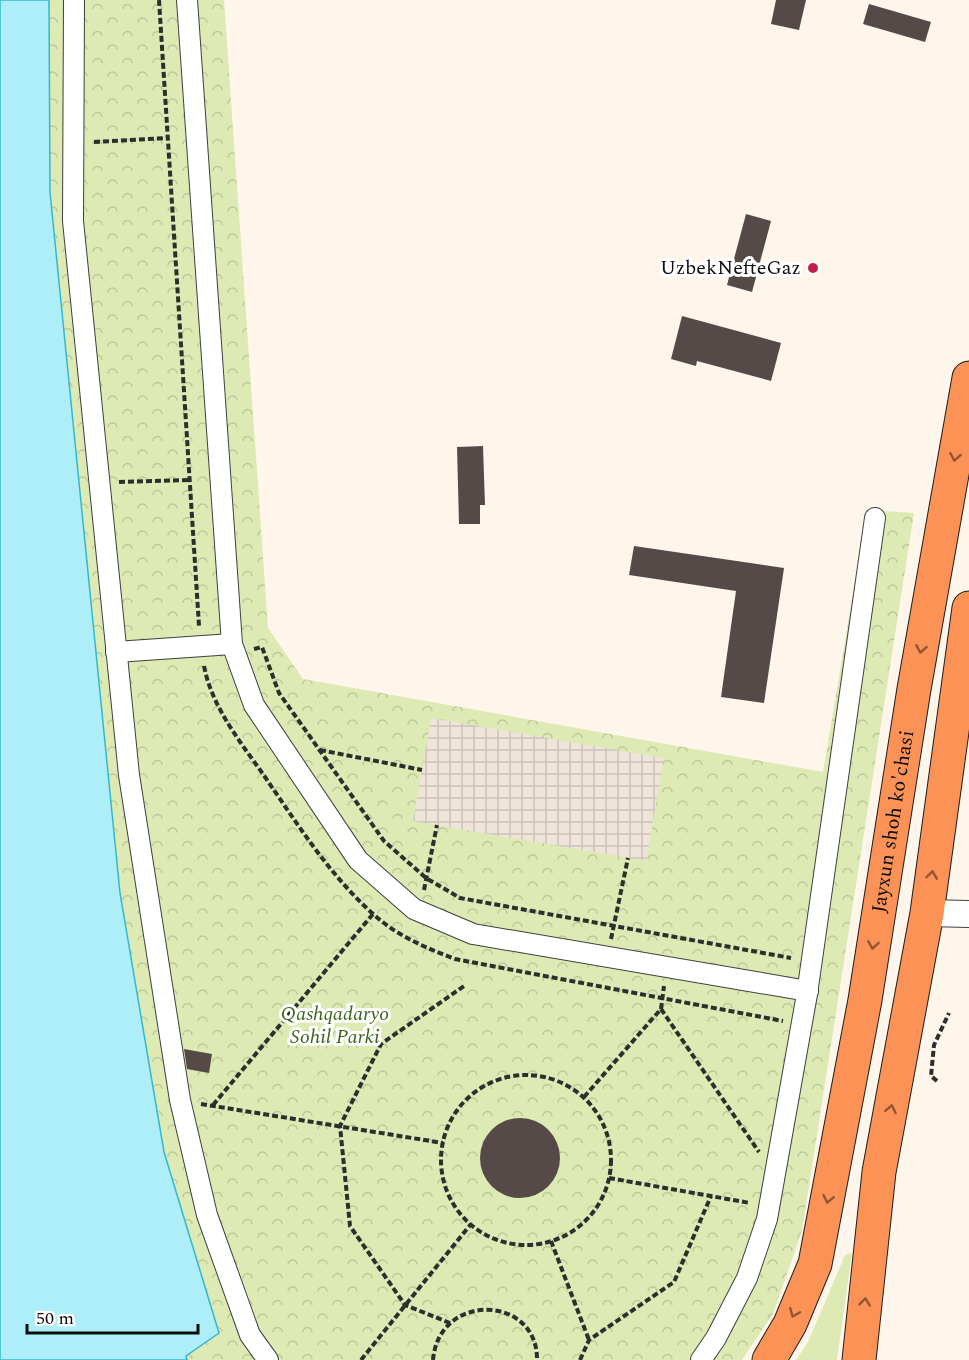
<svg xmlns="http://www.w3.org/2000/svg" width="969" height="1360" font-family="Spectral,serif">
  <style>
    .grass { fill: #ddeab3 }
    .park { fill: url(#park-crowns) }
    .plaza { fill: url(#plaza-grid) }
    .water { fill: #adeef8; stroke: #32b8d2; stroke-width: 1.5 }
    .building { fill: #554a48 }
    .lines { fill: none; stroke-linecap: round; stroke-linejoin: round }
    .pedestrian-casing { stroke: #3f3f3f; stroke-width: 22 }
    .minor-casing { stroke: #3f3f3f; stroke-width: 28 }
    .trunk-casing { stroke: #1d1d1d; stroke-width: 35 }
    .path { stroke: #2e2e2e; stroke-width: 4; stroke-dasharray: 6 3; stroke-linecap: butt }
    .pedestrian { stroke: #fff; stroke-width: 20 }
    .minor { stroke: #fff; stroke-width: 26 }
    .trunk { stroke: #fc9255; stroke-width: 33 }
    .oneway { stroke: #905634 }
    .poi-dot { fill: #c01f4d; stroke: #fff; stroke-width: 2 }
    .labels { text-anchor: middle; dominant-baseline: central; stroke-width: 6; stroke-linejoin: round; paint-order: stroke }
    .poi-label { font-size: 20px; fill: #0c0c0c; stroke: #fff; text-anchor: end }
    .street-label { font-size: 20px; fill: #0c0c0c; stroke: #fff }
    .park-label { font-size: 20px; font-style: italic; fill: #3b651a; stroke: #fff }
  </style>
  <defs>
    <pattern id="park-crowns" width="20" height="18" patternUnits="userSpaceOnUse" patternTransform="scale(1.5)"><rect width="20" height="18" fill="#ddeab3"/><path d="M2 6a3 3 0 1 1 6 0M12 15a3 3 0 1 1 6 0" fill="none" stroke="#bcc899"/></pattern>
    <pattern id="plaza-grid" width="8" height="8" patternUnits="userSpaceOnUse" patternTransform="scale(1.5)"><rect width="8" height="8" fill="#eee4da"/><path d="M0 4h8M4 0v8" fill="none" stroke="#cbc2ba"/></pattern>
  </defs>
  <rect width="100%" height="100%" fill="#fff6eb"/>
  <polygon class="grass" points="852,1253 837,1360 796,1360 808,1342 845,1255"/>
  <polygon class="park" points="0,0 224,0 268,628 303,679 823,772 867,510 914,513 802,1231 773,1314 742,1360 0,1360"/>
  <polygon class="plaza" points="431,718 664,758 646,861 413,821"/>
  <polygon class="water" points="0,0 49,0 50,192 120,893 164,1152 219,1333 186,1356 187,1360 0,1360"/>
  <g class="building">
    <polygon points="776,0 806,0 799,30 771,24"/>
    <polygon points="869,4 931,22 925,42 863,24"/>
    <polygon points="746,214 771,221 752,292 727,285"/>
    <polygon points="682,316 781,343 771,381 697,361 696,366 671,359"/>
    <polygon points="483,446 485,505 480,505 480,524 459,524 457,447"/>
    <polygon points="634,546 784,568 764,703 721,697 736,591 629,575"/>
    <polygon points="184,1049 212,1054 209,1073 187,1069"/>
    <circle cx="520" cy="1158" r="40"/>
  </g>
  <g class="lines">
    <g class="pedestrian-casing">
      <g id="pedestrian">
        <polyline points="74,0 73,221 129,775 180,1100 207,1215 250,1335 268,1360"/>
        <polyline points="187,0 232,644 254,705 358,860 414,909 473,934 808,991"/>
        <polyline points="116,652 232,644"/>
        <polyline points="701,1360 716,1338 747,1278 767,1219 807,994 875,518"/>
      </g>
    </g>
    <g class="minor-casing">
      <polyline id="minor" points="927,913 969,914"/>
    </g>
    <g class="trunk-casing">
      <g id="trunk">
        <path id="s1" d="M 769,1360 L 790,1324 L 815,1264 L 865,1000 L 914,689 L 969,378"/>
        <polyline points="859,1360 879,1172 927,913 969,608"/>
      </g>
    </g>
    <g class="path">
      <polyline points="159,0 199,626"/>
      <polyline points="94,142 168,138"/>
      <polyline points="119,482 190,480"/>
      <polyline points="254,649 262,647 279,693 384,841 426,878 460,898 791,958"/>
      <path d="M 204,666 C 212,708 242,744 265,777 C 298,825 329,874 372,913 C 397,936 424,947 455,959 L 783,1021"/>
      <polyline points="320,750 422,770"/>
      <polyline points="424,890 437,825"/>
      <polyline points="611,939 628,858"/>
      <polyline points="661,1009 759,1152"/>
      <circle cx="526" cy="1160" r="85"/>
      <polyline points="937,1081 931,1076 934,1045 949,1013"/>
      <polyline points="584,1097 661,1009 664,986"/>
      <polyline points="201,1104 443,1143"/>
      <polyline points="213,1105 373,914"/>
      <polyline points="609,1178 750,1203"/>
      <polyline points="551,1241 589,1340"/>
      <polyline points="450,1323 405,1305 350,1226 340,1126 381,1044 464,986"/>
      <polyline points="361,1360 471,1224"/>
      <path d="M 433,1360 C 439,1291 538,1295 537,1360"/>
      <polyline points="580,1360 589,1340 674,1282 711,1196"/>
    </g>
    <use href="#pedestrian" class="pedestrian"/>
    <use href="#minor" class="minor"/>
    <use href="#trunk" class="trunk"/>
  </g>
  <defs><path id="oneway-chevron" d="M-2-3.5L2.5 0L-2 3.5" fill="none" stroke-width="1.6" stroke-linecap="round" stroke-linejoin="round" transform="scale(1.5)"/></defs>
  <g class="oneway">
    <use href="#oneway-chevron" transform="translate(955 457) rotate(100)"/>
    <use href="#oneway-chevron" transform="translate(921 649) rotate(100)"/>
    <use href="#oneway-chevron" transform="translate(932 875) rotate(-82)"/>
    <use href="#oneway-chevron" transform="translate(873 945) rotate(99)"/>
    <use href="#oneway-chevron" transform="translate(891 1109) rotate(-79)"/>
    <use href="#oneway-chevron" transform="translate(828 1199) rotate(102)"/>
    <use href="#oneway-chevron" transform="translate(865 1302) rotate(-84)"/>
    <use href="#oneway-chevron" transform="translate(794 1313) rotate(112)"/>
  </g>
  <circle class="poi-dot" cx="813" cy="268" r="6"/>
  <g class="labels">
    <g class="poi-label">
      <text x="801" y="268">UzbekNefteGaz</text>
    </g>
    <g class="street-label">
      <text stroke="none"><textPath href="#s1" startOffset="556">Jayxun shoh ko'chasi</textPath></text>
    </g>
    <g class="park-label">
      <text x="335" y="1014">Qashqadaryo<tspan x="335" dy="23">Sohil Parki</tspan></text>
    </g>
  </g>
  <path d="M27 1324v9h171v-9" fill="none" stroke="#0c0c0c" stroke-width="3"/>
  <text x="36" y="1324" font-size="18" fill="#0c0c0c" stroke="#ffffff" stroke-width="4.5" paint-order="stroke">50 m</text>
</svg>
